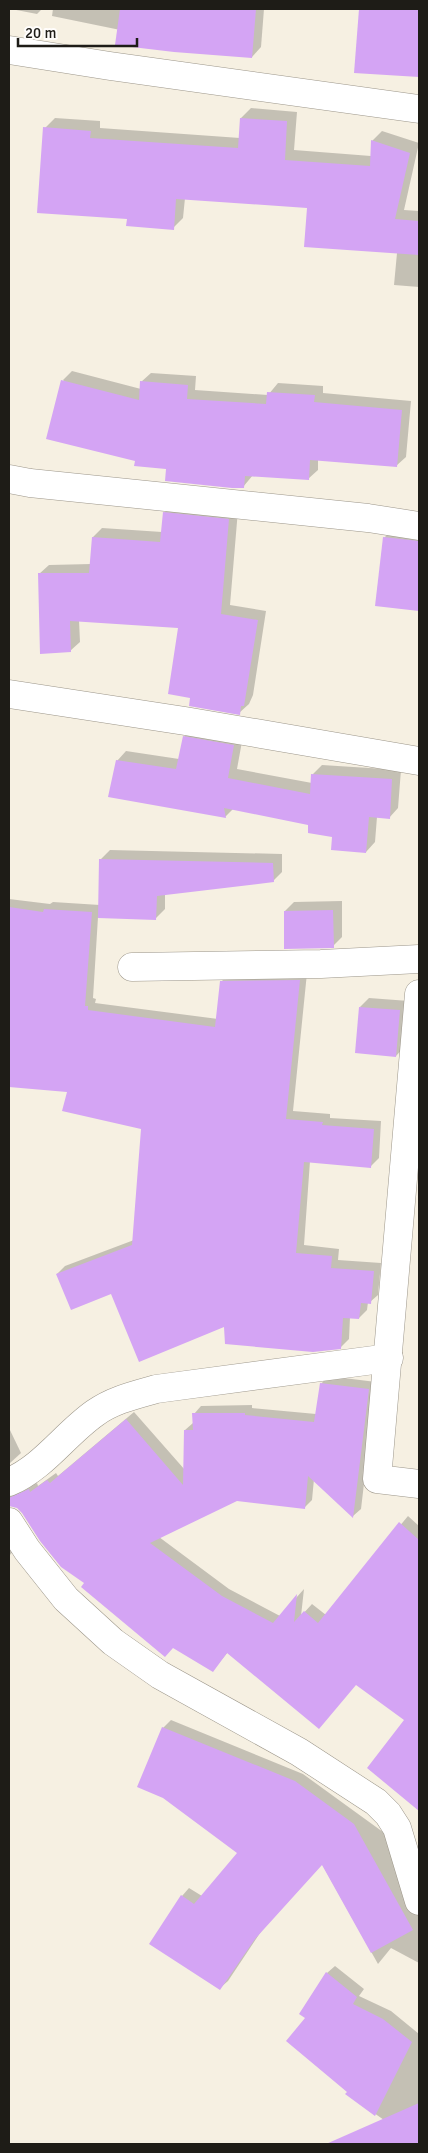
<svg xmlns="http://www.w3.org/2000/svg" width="428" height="2153" font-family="Signika,sans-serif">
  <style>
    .shadow { fill: #0003 }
    .building { fill: #d4a4f4 }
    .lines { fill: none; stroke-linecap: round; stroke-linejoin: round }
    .minor-casing { stroke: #9c968a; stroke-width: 29 }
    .minor { stroke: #fff; stroke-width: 28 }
  </style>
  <rect width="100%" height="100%" fill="#f6f0e2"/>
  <g class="shadow">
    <polygon points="11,9 42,9 37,14"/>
    <polygon points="53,9 264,9 261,47 252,57 52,16"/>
    <polygon points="360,9 419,9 419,76 356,72"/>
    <polygon points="251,108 297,112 294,150 371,156 372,141 382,131 419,143 404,210 419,211 419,287 394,285 397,253 308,207 185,198 183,218 173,228 128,218 45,128 55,118 100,121 100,128 240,138 241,118"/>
    <polygon points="72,371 141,389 141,382 151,373 196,376 195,390 268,395 278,383 323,386 323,393 411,401 406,457 396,466 318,459 318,470 308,479 253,475 243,487 136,460 63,380"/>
    <polygon points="173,504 238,510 230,605 266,611 253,695 249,704 239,713 192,697 180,627 79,620 80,642 70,651 39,574 49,565 91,564 93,537 102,528 162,532 164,513"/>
    <polygon points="395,527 419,529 419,610 377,605 384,538"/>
    <polygon points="193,728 243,736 237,769 312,783 313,774 322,765 401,770 398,808 389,818 377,817 375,842 366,852 310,824 234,808 225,817 117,761 126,751 179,759 184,737"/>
    <polygon points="110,850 282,854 282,872 273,881 165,894 165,909 156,918 98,917 93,998 96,999 95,1003 218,1019 221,982 229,974 307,973 293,1111 330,1114 330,1118 381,1121 379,1158 371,1166 310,1161 304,1245 339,1249 338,1260 381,1263 378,1295 370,1302 368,1302 367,1310 359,1318 350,1317 349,1339 341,1347 226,1326 112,1293 57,1274 65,1266 134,1240 143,1128 68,1091 9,1086 9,1006 37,1008 42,949 9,944 9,899 50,904 53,902 100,905 101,859"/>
    <polygon points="342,901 342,937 333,946 285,911 294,902"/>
    <polygon points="369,998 409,1001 405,1046 396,1056 360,1007"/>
    <polygon points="328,1376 376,1382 361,1509 353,1516 314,1479 312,1500 304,1508 237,1500 159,1537 229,1589 280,1616 304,1589 301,1616 312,1604 326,1615 408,1516 419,1526 419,1809 368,1768 406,1720 357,1684 228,1652 213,1670 86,1583 23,1512 17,1507 9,1505 9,1488 17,1491 37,1483 38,1486 56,1473 58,1476 134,1412 185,1470 185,1430 193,1423 194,1414 201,1406 252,1405 252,1408 316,1414 321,1384"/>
    <polygon points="9,1428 21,1453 9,1464"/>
    <polygon points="9,1530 18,1546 9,1556"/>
    <polygon points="171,1720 303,1774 394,1840 419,1907 419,1963 391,1948 378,1964 322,1864 262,1930 228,1981 220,1988 182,1896 189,1888 202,1896 239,1852 163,1728"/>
    <polygon points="335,1966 364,1989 359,1996 391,2011 419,2034 419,2144 365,2144 384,2120 347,2094 348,2092 307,2018 327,1973"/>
  </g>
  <g class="building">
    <polygon points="120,9 256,9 252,58 174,52 115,45"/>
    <polygon points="359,9 419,9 419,77 354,73"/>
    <polygon points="240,118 287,121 285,160 370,166 371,140 410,153 395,219 419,221 419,255 304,247 307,208 176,199 174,230 126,226 127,219 37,213 43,127 91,131 90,138 238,148"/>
    <polygon points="61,380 139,400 140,381 188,385 187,399 266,404 267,392 315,395 314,402 402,410 397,467 310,460 309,480 245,476 244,488 232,488 165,481 166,469 134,466 135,461 46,439"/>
    <polygon points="163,512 229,519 221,614 258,620 244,706 241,706 240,715 189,706 190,698 168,694 178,628 70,621 71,652 40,654 38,573 89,573 92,537 160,542"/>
    <polygon points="383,537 419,541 419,611 375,606"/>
    <polygon points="183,736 234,745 228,778 310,794 311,774 392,779 390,819 369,817 366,853 331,850 332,837 308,833 308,825 224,808 226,818 108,797 116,760 176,769"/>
    <polygon points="99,859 273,863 274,882 157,896 156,920 98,918"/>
    <polygon points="9,907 43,912 44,909 92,912 85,1006 88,1006 88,1010 215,1027 220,981 300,980 286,1119 323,1122 322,1125 374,1129 371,1168 304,1162 296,1253 332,1256 331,1268 374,1271 371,1304 361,1303 359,1319 343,1318 341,1349 313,1352 225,1344 224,1327 139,1362 111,1294 71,1310 56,1274 132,1245 141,1129 62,1111 67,1092 9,1087"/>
    <polygon points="333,910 334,948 284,949 284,911"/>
    <polygon points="359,1007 400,1010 396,1057 355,1053"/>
    <polygon points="320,1383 369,1389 353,1518 308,1476 305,1509 237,1501 150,1543 222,1596 273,1623 297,1594 294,1622 304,1611 318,1623 399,1522 419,1540 419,1811 367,1768 404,1720 356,1685 319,1729 227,1653 213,1672 173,1648 165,1657 81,1587 84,1583 61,1567 40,1541 22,1513 17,1508 9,1506 9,1498 29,1489 30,1492 47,1480 50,1483 126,1419 183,1485 184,1430 193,1430 192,1413 245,1413 245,1415 314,1422"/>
    <polygon points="162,1727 295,1781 354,1824 413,1930 371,1953 322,1865 255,1939 220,1990 149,1944 181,1895 194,1904 237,1853 163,1798 137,1787"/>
    <polygon points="326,1972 357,1997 353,2004 383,2019 412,2042 375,2116 345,2094 347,2092 286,2041 305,2018 299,2014"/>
    <polygon points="419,2103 419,2144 326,2144"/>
  </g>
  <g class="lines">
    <g class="minor-casing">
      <g id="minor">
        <polyline points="9,50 110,66 419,109"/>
        <polyline points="9,479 30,483 368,518 419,526"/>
        <polyline points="9,694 185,721 419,761"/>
        <polyline points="132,967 321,964 419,959"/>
        <polyline points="419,994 377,1479 419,1484"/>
        <path d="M 9,1482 C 44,1467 65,1434 95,1413 C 113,1400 135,1395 156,1389 L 389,1358"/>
        <polyline points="9,1522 27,1550 66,1599 113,1642 160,1675 299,1752 376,1802 388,1814 397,1828 419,1901"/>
      </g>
    </g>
    <use href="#minor" class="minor"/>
  </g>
  <rect width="428" height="2153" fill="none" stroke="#1e1c17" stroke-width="20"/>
  <path d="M18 38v8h119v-8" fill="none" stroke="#1e1c17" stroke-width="2.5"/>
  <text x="25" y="38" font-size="15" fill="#1e1c17" stroke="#fffdfb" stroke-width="4" paint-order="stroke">20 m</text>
</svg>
